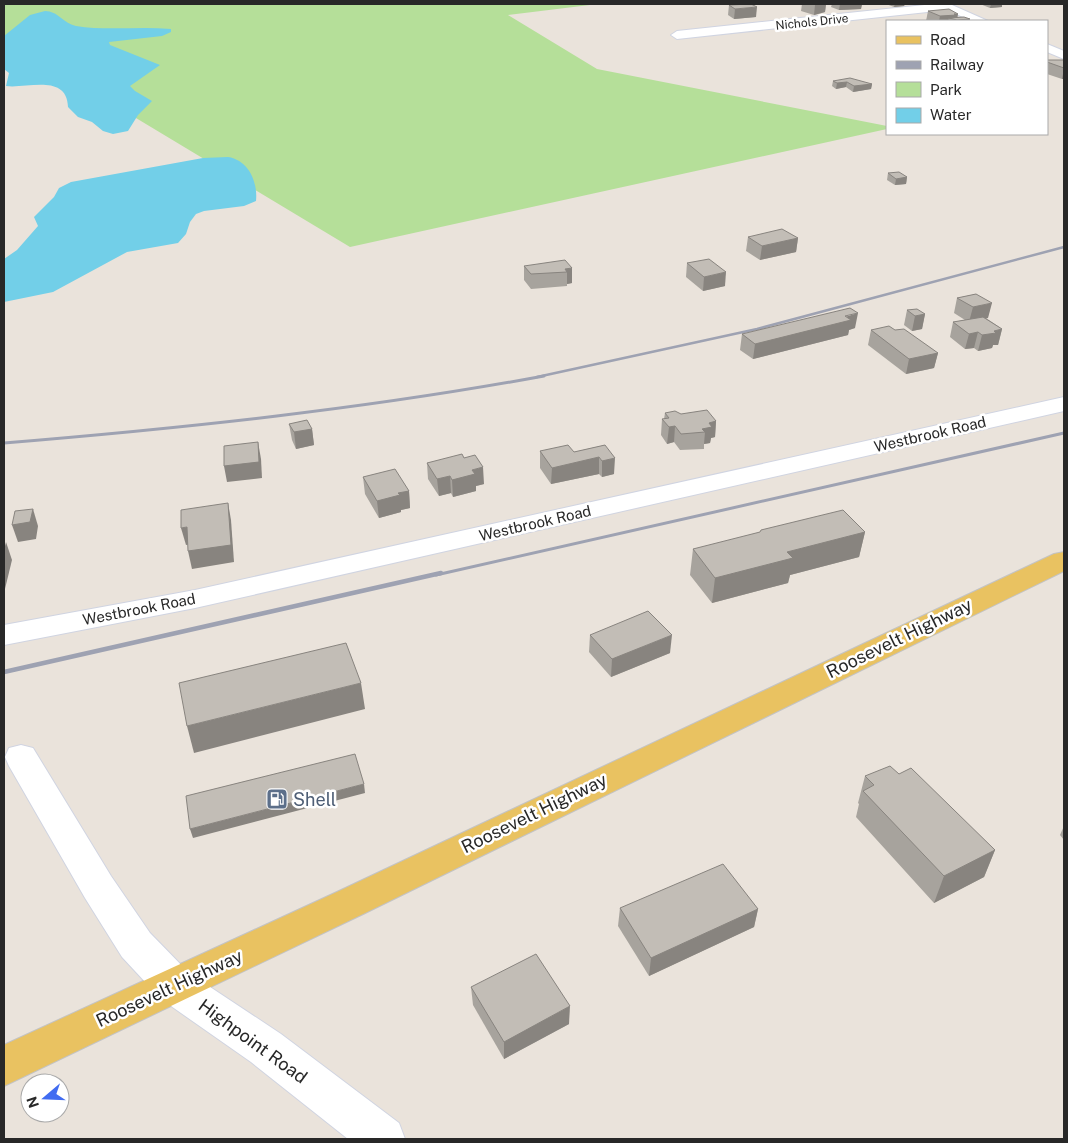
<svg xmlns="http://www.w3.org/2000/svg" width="1068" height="1143" font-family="'Public Sans',sans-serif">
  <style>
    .green { fill: #b5df99 }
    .water { fill: #72cfe8 }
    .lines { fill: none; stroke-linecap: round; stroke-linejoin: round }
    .minor-casing { stroke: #d0d4e1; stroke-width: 2 }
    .tertiary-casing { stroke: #d0d4e1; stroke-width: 2 }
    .primary-casing { stroke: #c3c3c3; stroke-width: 2 }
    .minor { fill: #fff; fill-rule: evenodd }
    .tertiary { fill: #fff; fill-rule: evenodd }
    .primary { fill: #e9c261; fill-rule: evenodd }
    .rail-far2 { stroke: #9ea2b2; stroke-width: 2.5 }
    .rail-far1 { stroke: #9ea2b2; stroke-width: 3 }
    .rail { stroke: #9ea2b2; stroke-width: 4.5 }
    .wall { fill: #a7a39d }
    .shaded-wall { fill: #88847f }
    .building { fill: #c2bdb6; stroke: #88847f }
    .labels { text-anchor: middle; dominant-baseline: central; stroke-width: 5; stroke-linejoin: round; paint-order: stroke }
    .far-street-label { font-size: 12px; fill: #282828; stroke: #fff }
    .street-label { font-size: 15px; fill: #282828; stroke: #fff }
    .near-street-label { font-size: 18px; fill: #282828; stroke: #fff }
    .near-service-label { font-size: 18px; fill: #4e5e75; stroke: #fff; text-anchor: start }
  </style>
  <rect width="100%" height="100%" fill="#eae3db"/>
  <polygon class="green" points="4,4 598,4 508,15 597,69 887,126 887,129 350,247 121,109 4,44"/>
  <g class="water">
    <path d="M 45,11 C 58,11 63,23 76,26 C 107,31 139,26 171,29 L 171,32 L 162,36 L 109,42 L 110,45 L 160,65 L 130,86 L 135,91 L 152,101 L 138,115 L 128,131 L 113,134 L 103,131 L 92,122 L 78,117 L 68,107 C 67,73 26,89 6,86 L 9,73 L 4,69 L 4,36 L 30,15 Z"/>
    <path d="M 228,157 C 248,160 258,181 256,201 L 244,206 L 204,211 L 196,214 L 190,222 L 186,234 L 178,243 L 127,252 L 53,292 L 4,302 L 4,259 L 17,250 L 38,226 L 34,217 L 54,197 L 59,188 L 71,182 L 203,158 Z"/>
  </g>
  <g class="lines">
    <g class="minor-casing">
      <g id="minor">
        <polygon points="934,4 952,5 988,21 973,21 946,10 677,39 671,35 677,31"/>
        <polygon points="1047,44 1064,51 1064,59 1047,52"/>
        <polygon points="1064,397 1064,411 195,608 4,645 4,625 195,590"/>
      </g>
    </g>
    <g class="tertiary-casing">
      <polygon id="tertiary" points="21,745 33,748 111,876 150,933 189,973 281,1034 399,1123 405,1139 348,1139 251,1062 161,999 122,957 85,898 9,766 5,757 9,748"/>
    </g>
    <g class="primary-casing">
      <polygon id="primary" points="1064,552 1064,571 363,914 4,1086 4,1045 337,892 1054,554"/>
    </g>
    <use href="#minor" class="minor"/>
    <use href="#tertiary" class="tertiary"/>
    <use href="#primary" class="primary"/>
    <polyline class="rail-far2" points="537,377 757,329 1064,247"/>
    <g class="rail-far1">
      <path d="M 4,443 C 185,428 365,409 544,376"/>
      <polyline points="436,575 1064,433"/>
    </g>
    <polyline class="rail" points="4,672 441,573"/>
  </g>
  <g class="wall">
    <polygon points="802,4 826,4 825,12 814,15 801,11"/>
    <polygon points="832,4 862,4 861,9 839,10 831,7"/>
    <polygon points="886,4 905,4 904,6 894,7"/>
    <polygon points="980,4 1002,4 1002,7 990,8"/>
    <polygon points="729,5 756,17 734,19 728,15"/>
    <polygon points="928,11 958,17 969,21 926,21"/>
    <polygon points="1047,60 1064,60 1064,79 1062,79 1047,74"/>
    <polygon points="833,81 872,84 871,89 853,92 846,87 836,89 832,86"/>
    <polygon points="888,173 907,177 906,184 895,185 887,180"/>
    <polygon points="748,237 798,238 796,252 760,260 746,251"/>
    <polygon points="687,263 725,286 703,291 686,277"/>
    <polygon points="524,266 572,268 572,283 567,284 567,286 531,289 524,280"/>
    <polygon points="976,294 988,318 986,318 1002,329 998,345 993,345 992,348 978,351 974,348 965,349 950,337 953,322 965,320 954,313 957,298"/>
    <polygon points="907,310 925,314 922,329 912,331 904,325"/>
    <polygon points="855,328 849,330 848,335 753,359 740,350 742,334"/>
    <polygon points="871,330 895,330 938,353 934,368 906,374 868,345"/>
    <polygon points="665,413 681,414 716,421 715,437 711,438 710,443 704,444 704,449 680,450 674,442 667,444 661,435 662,419 664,419"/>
    <polygon points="289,424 312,429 314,445 296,449 292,440"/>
    <polygon points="605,445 614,474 602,477 599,474 551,484 540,468 540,451 574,452"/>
    <polygon points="464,458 484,484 476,486 476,491 453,497 451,493 439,496 428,479 427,463"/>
    <polygon points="363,477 409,491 410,508 401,510 401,512 379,518 365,494"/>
    <polygon points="865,532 859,557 790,575 788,583 712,603 690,575 693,549"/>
    <polygon points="590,635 670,653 611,677 589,652"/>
    <polygon points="899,774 995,850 984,877 934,903 856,817 859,804 858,803 865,776"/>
    <polygon points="1064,826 1064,840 1060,835"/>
    <polygon points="620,908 758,909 754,927 649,976 618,926"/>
    <polygon points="471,987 569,1024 504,1059 473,1005"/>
  </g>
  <g class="shaded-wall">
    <polygon points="821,4 826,4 825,12 814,15 815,5"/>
    <polygon points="840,4 862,4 861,9 839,10"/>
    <polygon points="895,4 905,4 904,6 894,7"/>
    <polygon points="991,4 1002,4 1002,7 990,8"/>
    <polygon points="757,7 756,17 734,19 735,9"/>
    <polygon points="954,14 958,14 957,20 970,19 969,21 957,21 957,20 949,18 948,21 939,21 940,16"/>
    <polygon points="1064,69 1064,79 1062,79"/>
    <polygon points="847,82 846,87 836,89 837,83"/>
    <polygon points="872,84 871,89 853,92 854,86"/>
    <polygon points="907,177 906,184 895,185 896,179"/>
    <polygon points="798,238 796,252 760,260 762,246"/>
    <polygon points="572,268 572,283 567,284 567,272 565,269"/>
    <polygon points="726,272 725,286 703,291 704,277"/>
    <polygon points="992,303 988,318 969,322 973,307"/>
    <polygon points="858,313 855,328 849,330 848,335 753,359 755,344"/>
    <polygon points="925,314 922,329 912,331 915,316"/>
    <polygon points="1002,329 998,345 993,345 992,348 978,351 982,335 994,331"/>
    <polygon points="978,332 974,348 965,349 969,334"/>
    <polygon points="938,353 934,368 906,374 909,359"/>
    <polygon points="716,421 715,437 711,438 710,443 704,444 705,432 702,429 709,423"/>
    <polygon points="675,426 674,442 667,444 669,427"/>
    <polygon points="312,429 314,445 296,449 294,432"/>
    <polygon points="258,442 261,459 262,478 227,482 224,466"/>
    <polygon points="599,457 599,474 551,484 552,468"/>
    <polygon points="615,458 614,474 602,477 602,461"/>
    <polygon points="483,467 484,484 476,486 476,491 453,497 452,480 472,470"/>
    <polygon points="450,476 451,493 439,496 437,479"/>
    <polygon points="409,491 410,508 401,510 401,512 379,518 377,501 398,493"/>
    <polygon points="228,503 231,520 234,562 192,569 188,551"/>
    <polygon points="33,509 38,526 36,539 18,542 12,525"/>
    <polygon points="187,527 191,544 186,545 181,528"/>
    <polygon points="865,532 859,557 790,575 788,583 712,603 715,578 787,552"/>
    <polygon points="6,542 12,560 4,593 4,550"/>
    <polygon points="672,635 670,653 611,677 612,659"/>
    <polygon points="361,683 365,709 194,753 187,726"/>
    <polygon points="364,784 365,793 193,838 190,829"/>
    <polygon points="995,850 984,877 934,903 944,876"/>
    <polygon points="758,909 754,927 649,976 651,958"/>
    <polygon points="570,1006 569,1024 504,1059 504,1042"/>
  </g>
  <g class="building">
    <polygon points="751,4 757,7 735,9 729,5"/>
    <polygon points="949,9 958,14 954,14 957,15 940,16 928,11"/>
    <polygon points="964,17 970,19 957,20 949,18"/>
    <polygon points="1047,60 1064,60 1064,68 1047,62"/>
    <polygon points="850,78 872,84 854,86 847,82 837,83 833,81"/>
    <polygon points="899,172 907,177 896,179 888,173"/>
    <polygon points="782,229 798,238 762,246 748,237"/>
    <polygon points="709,259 726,272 704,277 687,263"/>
    <polygon points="565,260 572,268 565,269 567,272 531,274 524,266"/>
    <polygon points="976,294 992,303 973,307 957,298"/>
    <polygon points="850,308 858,313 845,316 851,320 755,344 742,334"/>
    <polygon points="917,309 925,314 915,316 907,310"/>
    <polygon points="983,317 1002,329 994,331 996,333 982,335 978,332 969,334 953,322"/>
    <polygon points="889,326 895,330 904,329 938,353 909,359 871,330"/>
    <polygon points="707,410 716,421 709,423 712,427 702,429 705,432 681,434 675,426 669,427 662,419 669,418 665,413 675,411 681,414"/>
    <polygon points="307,420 312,429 294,432 289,424"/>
    <polygon points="258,442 259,462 224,466 224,446"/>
    <polygon points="568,445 574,452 605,445 615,458 602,461 599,457 552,468 540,451"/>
    <polygon points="462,454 464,458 475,455 483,467 472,470 475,474 452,480 450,476 437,479 427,463"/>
    <polygon points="395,469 409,491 398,493 400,495 377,501 363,477"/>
    <polygon points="228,503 231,545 188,551 187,527 181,528 181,510"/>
    <polygon points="33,509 30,522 12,525 15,511"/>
    <polygon points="843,510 865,532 787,552 793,558 715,578 693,549 760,532 761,530"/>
    <polygon points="648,611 672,635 612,659 590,635"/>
    <polygon points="346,643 361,683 187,726 179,683"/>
    <polygon points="355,754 364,784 190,829 186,796"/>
    <polygon points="890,766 899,774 911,768 995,850 944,876 863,791 874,785 865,776"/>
    <polygon points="723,864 758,909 651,958 620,908"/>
    <polygon points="536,954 570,1006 504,1042 471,987"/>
  </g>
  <defs>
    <g id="fuel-square" transform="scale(1.125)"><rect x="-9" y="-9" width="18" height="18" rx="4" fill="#5c6f8a" stroke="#fff"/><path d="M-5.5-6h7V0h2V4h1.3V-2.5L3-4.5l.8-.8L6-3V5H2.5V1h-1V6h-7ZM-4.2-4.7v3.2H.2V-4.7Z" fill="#fff"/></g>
  </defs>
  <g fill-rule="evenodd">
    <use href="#fuel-square" x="277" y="799"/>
  </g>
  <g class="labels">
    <g class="far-street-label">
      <text transform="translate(812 22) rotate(-6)">Nichols Drive</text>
    </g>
    <g class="street-label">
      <text transform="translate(930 434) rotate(-13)">Westbrook Road</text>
      <text transform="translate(535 523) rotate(-13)">Westbrook Road</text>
      <text transform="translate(139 609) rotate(-11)">Westbrook Road</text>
    </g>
    <g class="near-street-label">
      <text transform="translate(899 638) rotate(-26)">Roosevelt Highway</text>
      <text transform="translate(534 813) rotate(-26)">Roosevelt Highway</text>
      <text transform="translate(169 988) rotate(-25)">Roosevelt Highway</text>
      <text transform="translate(253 1041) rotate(36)">Highpoint Road</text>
    </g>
    <g class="near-service-label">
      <text x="293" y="799">Shell</text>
    </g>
  </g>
  <rect width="1068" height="1143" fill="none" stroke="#282828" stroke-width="10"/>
  <rect x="886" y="20" width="162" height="115" fill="#ffffff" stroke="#a9a9a9"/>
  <rect x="896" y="36" width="25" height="8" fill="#e9c261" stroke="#a9a9a9"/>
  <text x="930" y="45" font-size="15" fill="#282828">Road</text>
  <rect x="896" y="61" width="25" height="8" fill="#9ea2b2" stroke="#a9a9a9"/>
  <text x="930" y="70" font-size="15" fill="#282828">Railway</text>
  <rect x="896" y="82" width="25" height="15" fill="#b5df99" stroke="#a9a9a9"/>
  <text x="930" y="95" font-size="15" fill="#282828">Park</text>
  <rect x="896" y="108" width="25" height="15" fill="#72cfe8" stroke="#a9a9a9"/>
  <text x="930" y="120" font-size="15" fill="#282828">Water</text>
  <g transform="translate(45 1098) rotate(251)"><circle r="24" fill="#ffffff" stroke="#a9a9a9"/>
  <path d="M0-4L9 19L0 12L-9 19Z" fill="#416cf1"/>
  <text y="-8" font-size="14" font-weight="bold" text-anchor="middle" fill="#282828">N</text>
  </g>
</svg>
